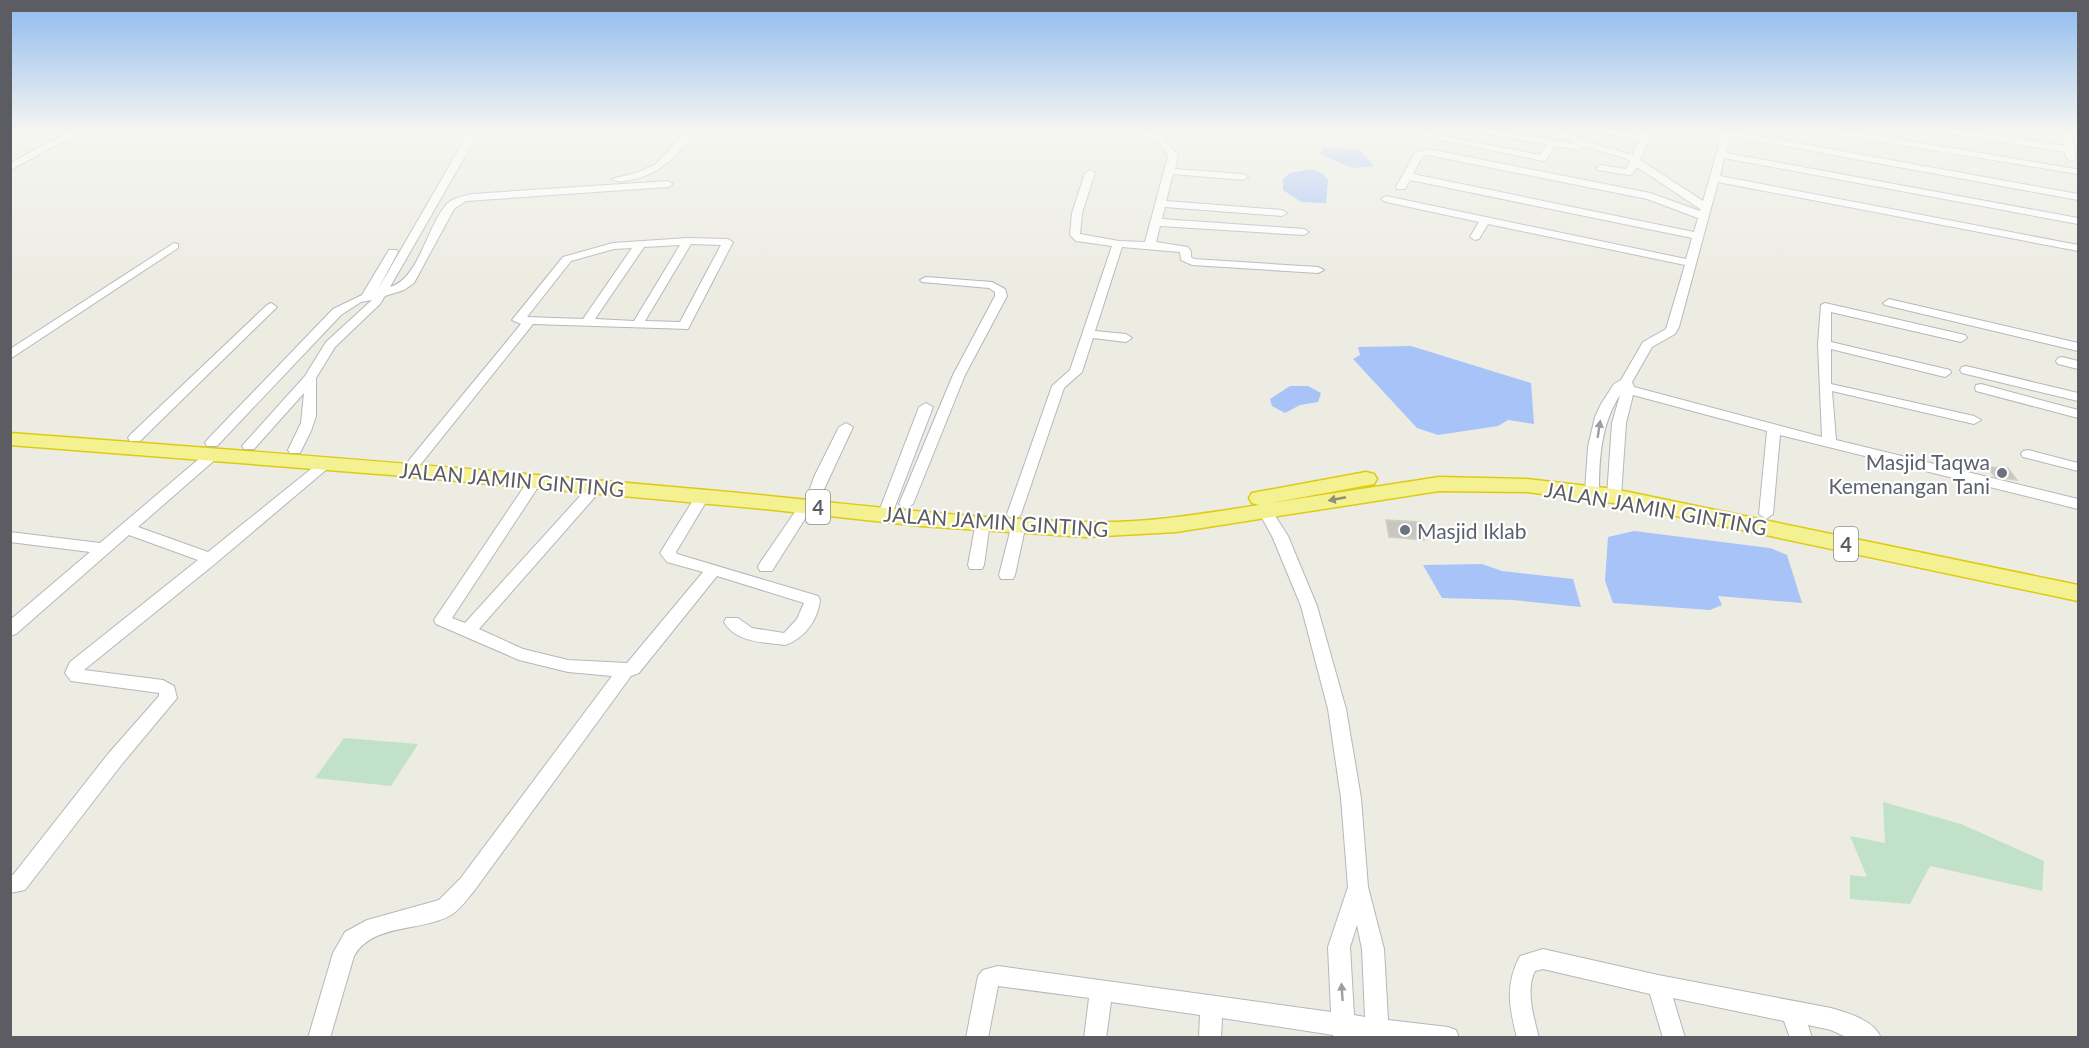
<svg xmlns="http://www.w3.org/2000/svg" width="2089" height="1048" font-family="Lato,sans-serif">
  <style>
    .green { fill: #c1e2c8 }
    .water { fill: #a7c3f8 }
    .building { fill: #c8c7bf; stroke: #d1cfc2; stroke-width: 1.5 }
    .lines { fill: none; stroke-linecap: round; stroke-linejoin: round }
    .minor-casing { stroke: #b5b7bc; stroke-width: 2 }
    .highway-casing { stroke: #decb11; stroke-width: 3 }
    .minor { fill: #fff; fill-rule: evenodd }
    .highway { fill: #f4f192; fill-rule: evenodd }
    .oneway { fill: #9d9ea1 }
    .oneway2 { fill: #919173 }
    .worship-dot { fill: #6b7280; stroke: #fff; stroke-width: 2 }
    .labels { text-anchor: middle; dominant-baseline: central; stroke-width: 4.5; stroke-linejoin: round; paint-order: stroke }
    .shield { fill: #fff; stroke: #8c8e91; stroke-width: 1.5 }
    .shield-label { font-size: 20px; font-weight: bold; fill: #5b5d62 }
    .worship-label { font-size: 21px; fill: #5b616d; stroke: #fff; text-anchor: end }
    .street-label { font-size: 21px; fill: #5b5d62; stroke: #fff }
  </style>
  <rect width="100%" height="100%" fill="#ecece3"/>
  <g class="green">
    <polygon points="344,738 418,744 391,786 315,778"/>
    <polygon points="1883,802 1961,824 2044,861 2042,891 1930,866 1910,904 1850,899 1850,875 1867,877 1850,836 1885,843"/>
  </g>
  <g class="water">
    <polygon points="1324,147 1360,150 1374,166 1352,168 1319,154"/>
    <polygon points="1311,169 1323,174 1328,180 1326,203 1301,202 1283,190 1283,179 1290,173"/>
    <polygon points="1411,346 1531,383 1534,424 1508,420 1498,426 1438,435 1417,428 1353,359 1360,355 1358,347"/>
    <polygon points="1290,386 1308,386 1321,393 1318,402 1300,405 1285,413 1272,406 1270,399"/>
    <polygon points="1634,531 1770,548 1787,555 1802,603 1718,596 1722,605 1710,610 1613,603 1605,581 1608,537"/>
    <polygon points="1482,564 1502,571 1573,579 1581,607 1513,600 1442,598 1423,565"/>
  </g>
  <g class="building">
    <polygon points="1987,467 2008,468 2017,480 1995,477"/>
    <polygon points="1386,520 1420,522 1424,540 1389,537"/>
  </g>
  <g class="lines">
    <g class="minor-casing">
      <g id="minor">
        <polygon points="69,132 81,132 10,170 10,163"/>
        <path d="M 469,132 L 479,132 L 390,287 C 419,279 427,226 446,205 C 452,198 463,196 472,194 L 668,181 L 673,184 L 668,187 L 466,201 L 454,209 L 414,283 L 404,290 L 385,296 L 380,304 L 335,347 L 316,378 L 316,416 L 311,431 L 300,453 L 290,453 L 288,450 L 301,423 L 304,393 L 254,449 L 244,449 L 242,446 L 305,376 L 326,342 L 372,300 L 361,302 L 341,315 L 217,446 L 207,446 L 205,443 L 207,440 L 333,309 L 362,295 L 389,250 L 397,250 L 398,252 L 377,291 Z"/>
        <path d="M 685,132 L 695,132 C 677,156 661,174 630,180 C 623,181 618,183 612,179 L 639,172 L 656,164 Z"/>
        <polygon points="1142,132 1163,137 1178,156 1175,169 1243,174 1248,177 1243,180 1173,174 1166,201 1282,210 1287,213 1282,216 1165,207 1162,219 1304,229 1309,232 1304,235 1160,226 1156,242 1188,247 1191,252 1191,257 1194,259 1318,267 1324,270 1318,273 1192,265 1181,260 1180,252 1122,247 1095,331 1126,334 1132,338 1126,342 1093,338 1082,372 1064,388 1021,514 1019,517 1009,517 1007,514 1052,386 1070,370 1112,246 1076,241 1070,235 1072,213 1085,173 1090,170 1095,173 1082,213 1080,234 1119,241 1145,242 1168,156 1157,141 1142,136"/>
        <path d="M 1404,132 L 1423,132 L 1540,155 L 1547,145 L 1481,132 L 1503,132 L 1575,144 L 1555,132 L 1567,132 L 1584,141 L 1633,155 L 1638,141 L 1603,132 L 1622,132 L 1640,136 L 1641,132 L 1651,132 L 1640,160 L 1703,201 L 1722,135 L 1716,132 L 1736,132 L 2078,194 L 2078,200 L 1730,136 L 1726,153 L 2078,218 L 2078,224 L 1724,158 L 1720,176 L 2078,245 L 2078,251 L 1718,182 L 1679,327 L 1675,334 L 1652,347 L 1632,382 L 1634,387 L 1822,437 L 1818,344 L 1821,305 L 1825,303 L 1965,335 L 1967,338 L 1961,342 L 1831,312 L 1831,342 L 1950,370 L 1951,373 L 1945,377 L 1831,349 L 1831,384 L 1974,416 L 1981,420 L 1974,424 L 1832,391 L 1836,440 L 2078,499 L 2078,509 L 1780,435 L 1773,514 L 1766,519 L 1759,514 L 1767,431 L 1633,395 L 1626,423 L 1621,496 L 1614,501 L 1607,496 L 1612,423 L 1620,395 C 1601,424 1599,458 1599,492 L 1592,497 L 1587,495 L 1585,492 L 1588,447 L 1595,417 L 1601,404 L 1614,384 L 1621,380 L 1643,342 L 1666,329 L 1685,265 L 1488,224 L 1479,239 L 1475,240 L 1470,237 L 1479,222 L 1386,202 L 1381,199 L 1386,196 L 1686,259 L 1692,238 L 1410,180 L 1405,189 L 1397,189 L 1396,187 L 1415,153 L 1428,149 L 1650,193 L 1700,211 L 1700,209 L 1637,167 L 1632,174 L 1629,175 L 1598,170 L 1596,168 L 1601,165 L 1626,169 L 1630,162 L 1625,158 L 1582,146 L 1578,150 L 1555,146 L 1546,160 L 1543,161 ZM 1428,155 L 1647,199 L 1698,218 L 1694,232 L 1413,174 L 1422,157 Z"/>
        <polygon points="1833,132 1855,132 2075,169 2078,170 2078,174 1838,135"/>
        <polygon points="1951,132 1974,132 2064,146 2061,132 2071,132 2076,158 2071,161 2066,158 2065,152 1956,135"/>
        <polygon points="2072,132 2078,132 2078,135 2074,134"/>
        <path d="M 688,238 L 728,239 L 733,242 L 688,329 L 533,324 L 420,465 L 410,465 L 408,462 L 410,459 L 521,324 L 512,320 L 563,257 L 613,243 ZM 691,244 L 721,245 L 680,322 L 645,321 ZM 680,245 L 634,321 L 595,319 L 644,247 ZM 632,248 L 583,319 L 527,317 L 571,261 L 614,249 Z"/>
        <polygon points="174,243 178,244 178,248 10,359 10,349"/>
        <polygon points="926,277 992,282 1005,289 1007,296 965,375 913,504 906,509 899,504 953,375 995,296 995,292 989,288 922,282 920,280"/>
        <polygon points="1889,299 2078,343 2078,351 1885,305 1883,303"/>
        <polygon points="271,303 277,307 275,309 140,441 130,441 128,438 130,435 267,305"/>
        <polygon points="2062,357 2078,361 2078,369 2058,364 2056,361 2058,358"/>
        <polygon points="1966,366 2078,393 2078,401 1962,373 1960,370 1962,367"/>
        <polygon points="1981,384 2078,410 2078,418 1976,391 1975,388 1976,385"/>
        <polygon points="926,403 933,407 892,514 890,517 880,517 878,514 919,407"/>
        <polygon points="846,423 853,427 819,500 809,500 807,497 814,477 839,427"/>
        <polygon points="2028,450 2078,463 2078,471 2023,457 2021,454 2023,451"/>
        <polygon points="212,451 217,452 219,455 217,458 138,527 208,552 321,461 331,461 333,464 216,563 84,670 163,680 174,686 177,698 122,764 25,890 10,893 10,875 13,875 108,754 159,696 159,693 71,681 65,673 70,662 198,560 129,535 16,634 10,636 10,620 90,552 10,542 10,532 100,543 207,452"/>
        <path d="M 535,476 L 542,481 L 452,618 L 465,623 L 591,484 L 601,484 L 603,487 L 601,490 L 479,629 L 523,649 L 568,660 L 627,663 L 703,572 L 667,562 L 660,553 L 697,494 L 702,492 L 709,497 L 676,552 L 677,554 L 818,596 L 820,600 C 818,620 804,639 785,645 C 764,642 736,643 724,622 L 726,618 L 738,618 L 752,628 L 784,633 L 797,619 L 804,603 L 717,576 L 639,673 L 631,676 L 474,891 C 467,899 460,910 451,915 C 422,932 372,923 354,956 L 330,1038 L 308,1038 L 333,953 L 345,932 L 367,920 L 439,900 L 460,879 L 612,676 L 568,672 L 519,660 L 436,624 L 434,620 L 530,478 Z"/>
        <polygon points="806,501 813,506 772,571 760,571 758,567 760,563 801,503"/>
        <path d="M 1265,506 L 1270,508 L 1288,536 L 1317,606 L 1346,709 L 1361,798 L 1368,887 L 1384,949 L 1388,1020 L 1448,1027 L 1456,1030 L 1459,1038 L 1333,1038 L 1333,1035 L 1222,1018 L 1221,1038 L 1199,1038 L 1200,1015 L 1111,1002 L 1106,1038 L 1084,1038 L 1089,998 L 998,986 L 988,1038 L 966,1038 L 978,976 L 983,970 L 998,966 L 1331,1012 L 1328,947 L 1348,887 L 1341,798 L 1328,709 L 1301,606 L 1272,536 L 1258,511 ZM 1357,925 L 1362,949 L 1365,1017 L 1354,1015 L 1350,947 Z"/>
        <polygon points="983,517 990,522 984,565 982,569 970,569 968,565 976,522"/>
        <polygon points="1019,519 1026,524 1015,575 1013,579 1001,579 999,575 1012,524"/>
        <path d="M 1543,949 L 1658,975 L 1831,1008 C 1848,1013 1874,1020 1881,1038 L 1848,1038 L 1831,1030 L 1808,1025 L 1812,1038 L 1790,1038 L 1784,1021 L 1673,998 L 1685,1038 L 1663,1038 L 1650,994 L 1543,969 L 1535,971 C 1525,990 1534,1018 1539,1038 L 1517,1038 C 1509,1007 1505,984 1520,956 Z"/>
      </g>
    </g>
    <g class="highway-casing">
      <path id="highway" d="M 10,433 C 239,450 467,468 695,489 C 824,500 954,519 1084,522 C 1143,524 1202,514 1259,505 L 1252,503 L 1249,498 L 1252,493 L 1366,472 L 1374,474 L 1377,479 L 1374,484 L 1271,503 L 1439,477 L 1527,479 L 1614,489 L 2078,585 L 2078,601 L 1614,503 L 1527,492 L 1439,491 L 1176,532 L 1086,537 L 921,526 L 765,509 L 404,476 L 10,445 Z"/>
    </g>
    <use href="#minor" class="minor"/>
    <use href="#highway" class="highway"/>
  </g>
  <defs><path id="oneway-solid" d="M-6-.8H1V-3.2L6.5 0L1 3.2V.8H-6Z" transform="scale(1.5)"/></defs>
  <g class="oneway">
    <use href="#oneway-solid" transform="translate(1599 429) rotate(-81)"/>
    <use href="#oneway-solid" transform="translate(1342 992) rotate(-94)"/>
  </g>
  <use class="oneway2" href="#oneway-solid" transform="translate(1337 499) rotate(169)"/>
  <linearGradient id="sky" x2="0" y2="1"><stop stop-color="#8ebaee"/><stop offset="0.47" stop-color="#f6f6f2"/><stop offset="1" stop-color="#f6f6f2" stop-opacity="0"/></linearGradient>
  <rect width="2089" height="279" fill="url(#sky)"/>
  <g class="worship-dot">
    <circle cx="2002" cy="473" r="6"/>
    <circle cx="1405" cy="530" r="6"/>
  </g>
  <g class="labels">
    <g class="shield">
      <rect x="806" y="490" width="24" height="34" rx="4.5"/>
      <rect x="1834" y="527" width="24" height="34" rx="4.5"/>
    </g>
    <g class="shield-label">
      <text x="818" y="507">4</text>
      <text x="1846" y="544">4</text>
    </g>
    <g class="worship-label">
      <text x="1990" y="461">Masjid Taqwa<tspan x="1990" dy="24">Kemenangan Tani</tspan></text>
      <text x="1417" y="530" text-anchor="start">Masjid Iklab</text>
    </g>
    <g class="street-label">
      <text transform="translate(512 479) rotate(5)">JALAN JAMIN GINTING</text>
      <text transform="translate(1656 508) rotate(10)">JALAN JAMIN GINTING</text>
      <text transform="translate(996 521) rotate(4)">JALAN JAMIN GINTING</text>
    </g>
  </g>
  <rect width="2089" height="1048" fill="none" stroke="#5b5d62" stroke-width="24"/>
</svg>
